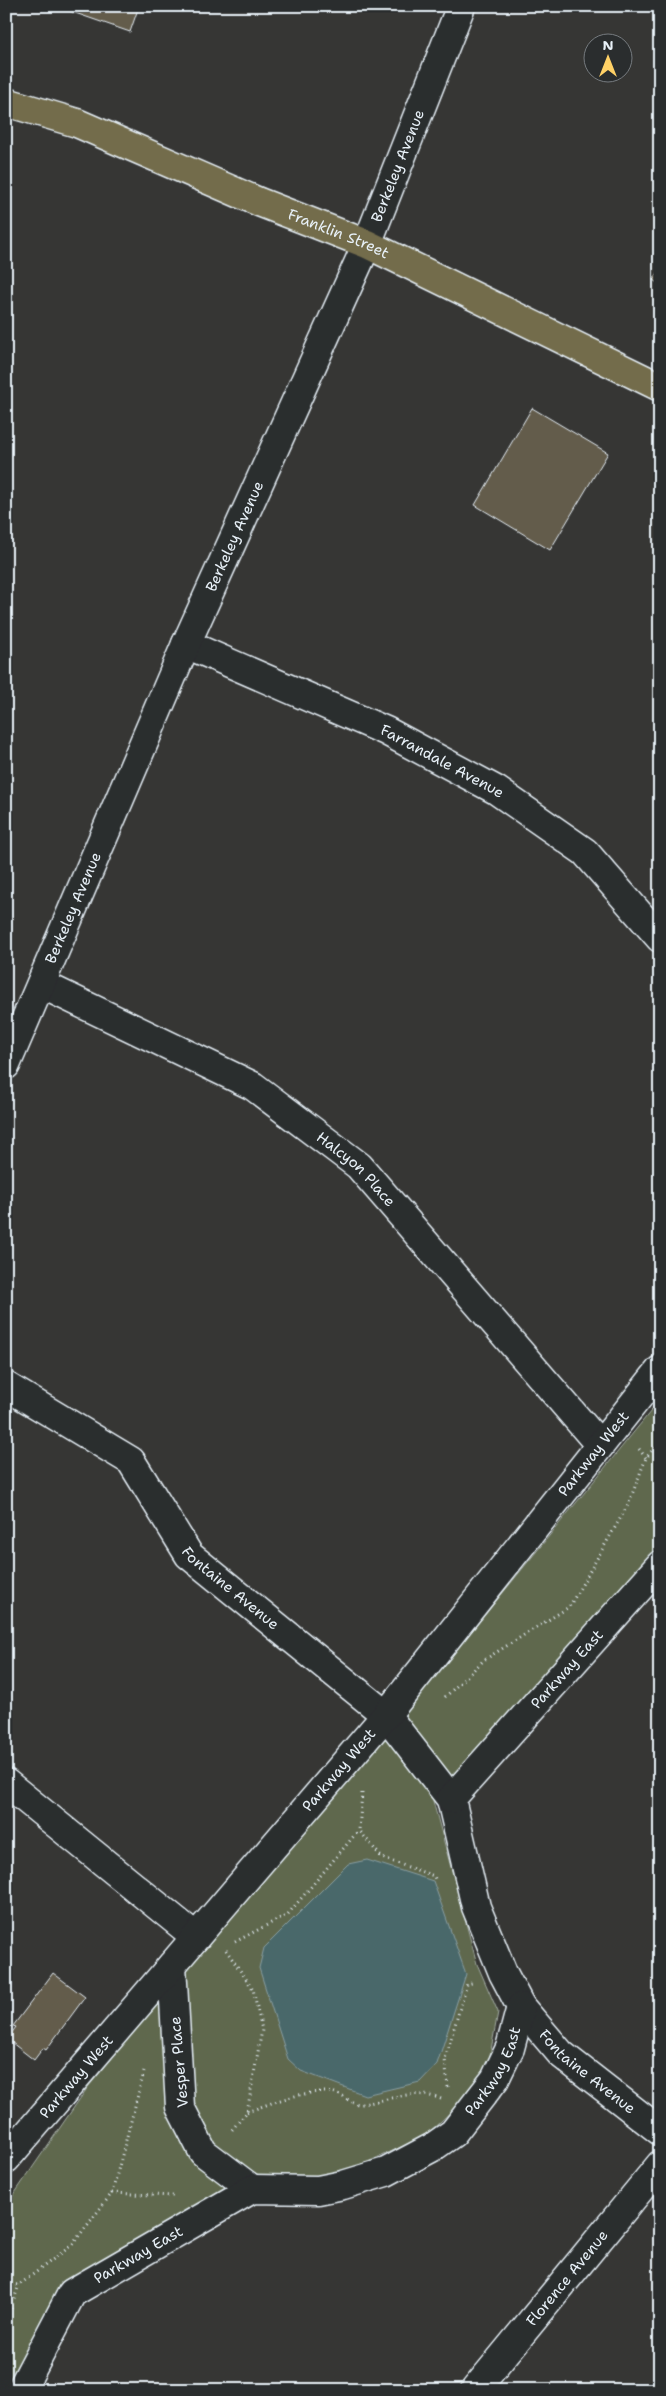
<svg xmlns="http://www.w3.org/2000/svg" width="666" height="2396" font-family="'Shantell Sans',sans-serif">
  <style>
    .green { fill: #5e674e; stroke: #a3aca3 }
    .water { fill: #4a686b; stroke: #899fa3 }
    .building { fill: #645c4c; stroke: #e8f1f8 }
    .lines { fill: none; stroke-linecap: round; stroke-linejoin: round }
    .minor-casing { stroke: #e8f1f8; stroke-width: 31 }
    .major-casing { stroke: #e8f1f8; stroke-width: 31 }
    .path { stroke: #e8f1f8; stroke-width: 3; stroke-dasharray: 1 4; stroke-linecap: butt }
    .minor { stroke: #2a2d2e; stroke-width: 28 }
    .major { stroke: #736c4b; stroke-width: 28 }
    .labels { text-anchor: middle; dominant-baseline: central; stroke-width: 4.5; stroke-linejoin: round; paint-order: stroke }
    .street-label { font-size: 15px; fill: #e8f1f8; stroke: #2a2d2e }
  </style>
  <rect width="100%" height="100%" fill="#363634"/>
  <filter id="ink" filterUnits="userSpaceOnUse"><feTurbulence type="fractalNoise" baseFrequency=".02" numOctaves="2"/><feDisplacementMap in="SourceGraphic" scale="10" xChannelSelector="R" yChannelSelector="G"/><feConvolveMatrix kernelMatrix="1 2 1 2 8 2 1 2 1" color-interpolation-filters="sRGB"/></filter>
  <g filter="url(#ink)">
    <polygon class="green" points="660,1400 660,1543 433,1801 477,1964 498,2012 488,2066 468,2096 425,2136 337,2176 290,2176 64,2290 11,2390 6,2390 6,2206 88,2087 216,1933 351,1779"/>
    <polygon class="water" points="367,1860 433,1881 466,1974 437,2064 420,2082 365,2095 301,2071 288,2059 259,1968 264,1948 348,1864"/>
    <g class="building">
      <polygon points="55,6 139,6 130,32"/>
      <polygon points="660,270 660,285 653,280"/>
      <polygon points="532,408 608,453 550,550 475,505"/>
      <polygon points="53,1973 85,1997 46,2050 43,2048 34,2060 7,2039 16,2027 13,2026"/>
    </g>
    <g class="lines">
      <g class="minor-casing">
        <g id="minor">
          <path id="s1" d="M 186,644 L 386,731 L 496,790 L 585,852 L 660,938"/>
          <path id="s2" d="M 41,984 L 253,1086 L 359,1166 L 599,1444"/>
          <path id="s3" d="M 6,1065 L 186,644 L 367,244 L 461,6"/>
          <path id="s4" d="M 6,1386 L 131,1461 L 189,1555 L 386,1715 L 451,1799 L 476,1907 L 503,1973 L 521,2007 L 561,2054 L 660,2131"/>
          <polyline points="6,1783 196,1937"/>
          <path id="s5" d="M 451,1799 L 660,1565"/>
          <polyline points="172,1965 180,2107 203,2152 252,2189"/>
          <path id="s6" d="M 6,2159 L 386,1715 L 660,1370"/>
          <path id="s7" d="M 21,2390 L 72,2293 L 252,2189 L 318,2190 L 343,2185 L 386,2172 L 433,2147 L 453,2133 L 495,2079 L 510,2048 L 521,2007"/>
          <path id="s8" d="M 475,2390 L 660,2165"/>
        </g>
      </g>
      <g class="major-casing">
        <g id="major">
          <path id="s9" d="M 6,102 L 77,123 L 259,202 L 367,244 L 660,387"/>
        </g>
      </g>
      <g class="path">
        <polyline points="639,1449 646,1458"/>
        <polyline points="445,1697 484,1660 569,1607 628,1505 646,1458 660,1441"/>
        <polyline points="362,1793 359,1830 382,1858 434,1876 435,1879"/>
        <polyline points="235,1942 288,1914 359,1830"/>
        <polyline points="226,1950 253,1989 262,2030 247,2112 230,2132"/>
        <polyline points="144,2072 112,2193 173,2196"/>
        <polyline points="448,2087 445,2059 467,1984 472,1983"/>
        <path d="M 247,2112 C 274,2102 301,2091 330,2092 C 340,2092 351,2105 362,2104 C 392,2100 410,2088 441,2099"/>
        <polyline points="6,2284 19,2285 72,2245 112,2193"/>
        <polyline points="6,2323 19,2285"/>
      </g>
      <use href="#minor" class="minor"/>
      <use href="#major" class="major"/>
    </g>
  </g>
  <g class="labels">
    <g class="street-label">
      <text stroke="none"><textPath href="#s3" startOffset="981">Berkeley Avenue</textPath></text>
      <text stroke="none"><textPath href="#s9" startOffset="358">Franklin Street</textPath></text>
      <text stroke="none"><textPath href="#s3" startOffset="576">Berkeley Avenue</textPath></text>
      <text stroke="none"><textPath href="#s1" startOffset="282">Farrandale Avenue</textPath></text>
      <text stroke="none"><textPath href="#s3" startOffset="171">Berkeley Avenue</textPath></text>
      <text stroke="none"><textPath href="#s2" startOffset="368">Halcyon Place</textPath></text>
      <text stroke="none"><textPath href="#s6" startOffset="918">Parkway West</textPath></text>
      <text stroke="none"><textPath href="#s4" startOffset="309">Fontaine Avenue</textPath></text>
      <text stroke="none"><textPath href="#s5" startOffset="174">Parkway East</textPath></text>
      <text stroke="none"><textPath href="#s6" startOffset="512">Parkway West</textPath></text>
      <text transform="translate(179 2062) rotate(-95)">Vesper Place</text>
      <text stroke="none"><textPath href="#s7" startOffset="606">Parkway East</textPath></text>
      <text stroke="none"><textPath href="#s4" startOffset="930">Fontaine Avenue</textPath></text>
      <text stroke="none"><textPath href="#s6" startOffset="108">Parkway West</textPath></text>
      <text stroke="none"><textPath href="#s7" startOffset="186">Parkway East</textPath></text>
      <text stroke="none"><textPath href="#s8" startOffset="145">Florence Avenue</textPath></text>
    </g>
  </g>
  <rect width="666" height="2396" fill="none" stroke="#2a2d2e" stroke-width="25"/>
  <rect x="12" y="12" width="641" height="2371" fill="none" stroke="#e8f1f8" stroke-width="2" filter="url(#ink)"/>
  <g transform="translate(608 58)"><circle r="24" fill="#2a2d2e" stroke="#767b7f"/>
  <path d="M0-4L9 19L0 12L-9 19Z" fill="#ffd166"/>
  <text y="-8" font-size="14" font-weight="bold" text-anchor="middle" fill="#e8f1f8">N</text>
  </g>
</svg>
